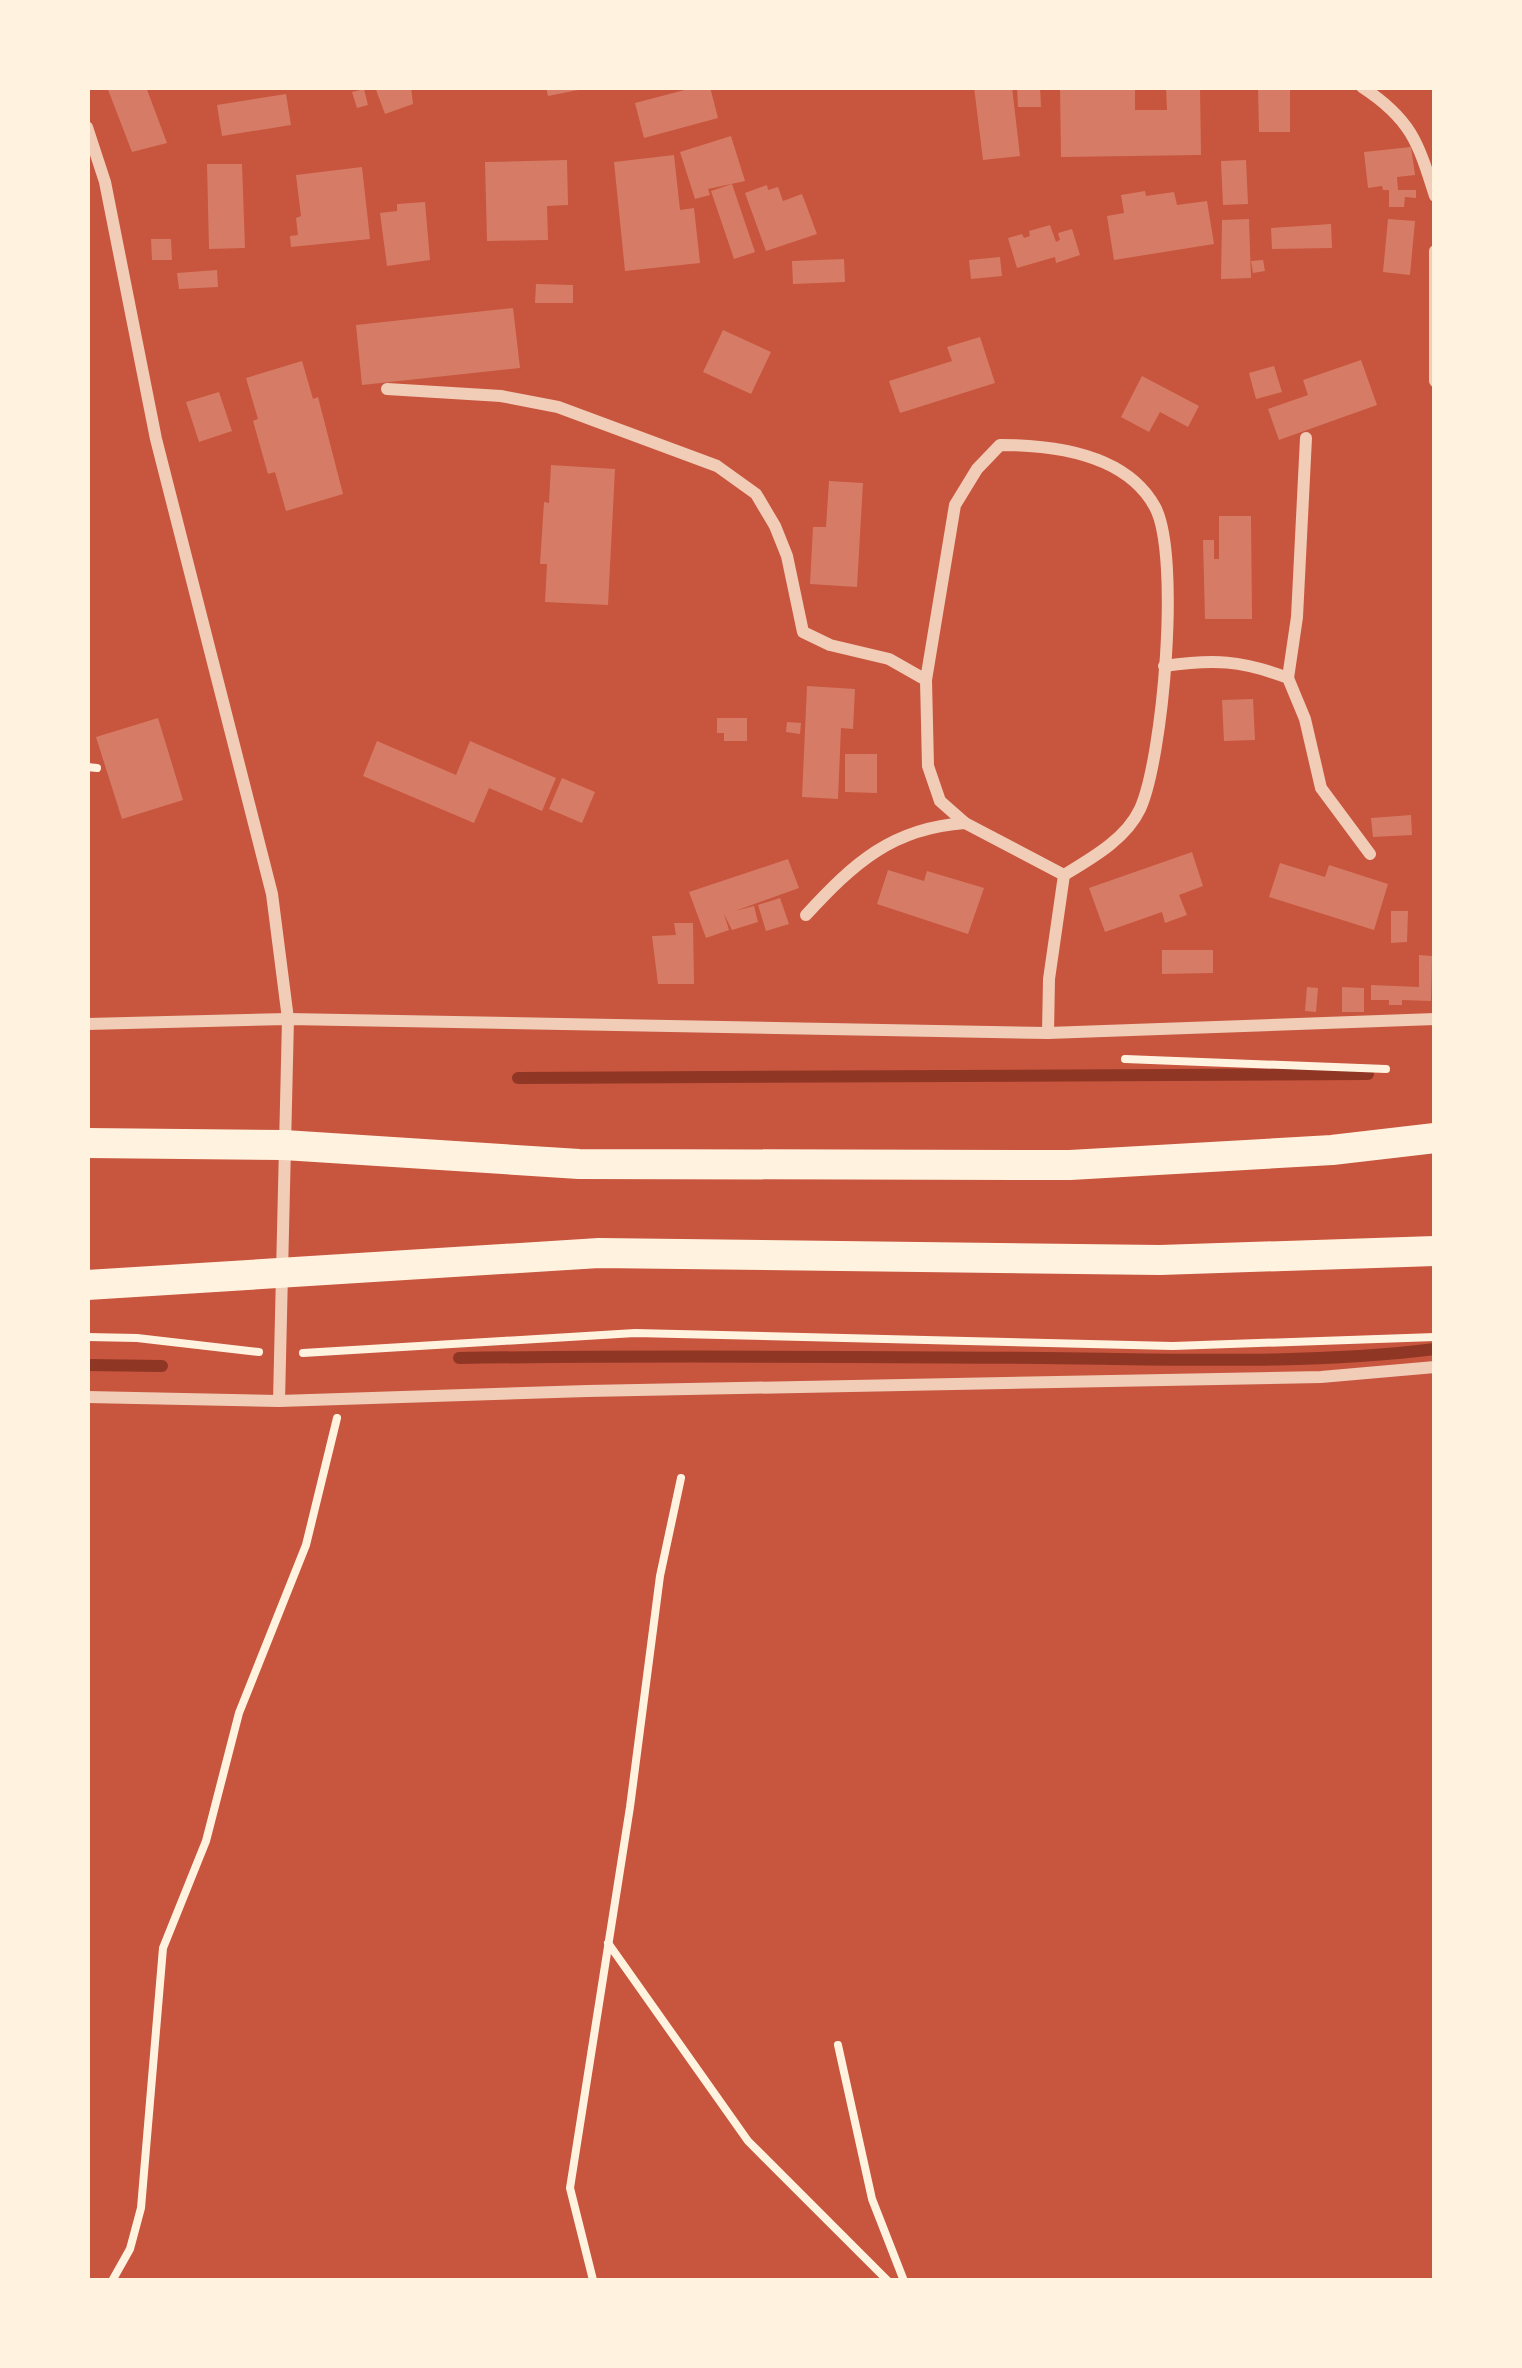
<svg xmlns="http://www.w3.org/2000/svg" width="1522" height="2368" font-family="Raleway,sans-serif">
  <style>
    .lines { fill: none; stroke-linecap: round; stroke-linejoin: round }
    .stream { stroke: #8f3625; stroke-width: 12 }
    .building { fill: #d67c66 }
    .path { stroke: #fff3e0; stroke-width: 8 }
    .minor { stroke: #f1ccb7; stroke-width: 12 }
    .primary { stroke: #fff3e0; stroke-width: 30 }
  </style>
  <rect width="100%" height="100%" fill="#c8553d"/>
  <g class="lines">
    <g class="stream">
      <polyline points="518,1078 1368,1074"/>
      <path d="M 459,1358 C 654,1355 849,1357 1043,1358 C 1173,1359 1306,1365 1435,1349"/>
      <polyline points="87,1365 162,1366"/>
    </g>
  </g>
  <g class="building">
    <polygon points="107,87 146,87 167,143 132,152"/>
    <polygon points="375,87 411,87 413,104 385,114"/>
    <polygon points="546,87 582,87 583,89 548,96"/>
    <polygon points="696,87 710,87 718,118 644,138 635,103"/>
    <polygon points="974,87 1012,87 1020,156 983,160"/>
    <polygon points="1017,87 1040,87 1041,107 1018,107"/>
    <polygon points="1060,87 1135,87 1135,110 1167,110 1166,87 1200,87 1201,155 1061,157"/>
    <polygon points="1258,87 1290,87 1290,132 1259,132"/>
    <polygon points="364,89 368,105 357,108 352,92"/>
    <polygon points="286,94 291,125 222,136 217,105"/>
    <polygon points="731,136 745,181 708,189 710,195 695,199 680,152"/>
    <polygon points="1411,147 1415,175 1397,177 1398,190 1416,190 1416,198 1405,197 1404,207 1389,207 1389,190 1383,190 1382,186 1368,188 1364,152"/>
    <polygon points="674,155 680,210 694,208 700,263 625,271 614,162"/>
    <polygon points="567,160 568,205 547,206 548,240 487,241 485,162"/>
    <polygon points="1246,160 1248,204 1223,205 1221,161"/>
    <polygon points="207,164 242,164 245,248 209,249"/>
    <polygon points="362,167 370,239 291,247 290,236 298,235 296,218 301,216 296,175"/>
    <polygon points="732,184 755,252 734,259 711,191"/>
    <polygon points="767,185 768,190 778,187 783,201 802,194 817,234 766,251 745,193"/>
    <polygon points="1145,191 1146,196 1174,192 1177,205 1207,201 1214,244 1114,260 1107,216 1124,213 1121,195"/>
    <polygon points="425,202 430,260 387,266 380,213 397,211 397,204"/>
    <polygon points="1249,219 1251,278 1221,279 1222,220"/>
    <polygon points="1388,219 1415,221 1410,275 1383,272"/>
    <polygon points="1331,224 1332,248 1272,249 1271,228"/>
    <polygon points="1050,225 1056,242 1060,240 1058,233 1072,229 1080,255 1056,263 1055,257 1017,268 1008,238 1022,234 1024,238 1030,236 1029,231"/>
    <polygon points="151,239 171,239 172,260 152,260"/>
    <polygon points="1000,257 1002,276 971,279 969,260"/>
    <polygon points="844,259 845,282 793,284 792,261"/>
    <polygon points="1263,260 1265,271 1253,273 1251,261"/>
    <polygon points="217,270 218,287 179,289 177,273"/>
    <polygon points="536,284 573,285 573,303 535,303"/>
    <polygon points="513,308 520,368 362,385 356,325"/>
    <polygon points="723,330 771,352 751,394 703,372"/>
    <polygon points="980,337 995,383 900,413 889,381 952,361 947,347"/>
    <polygon points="1361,360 1377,405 1279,440 1268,409 1308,395 1303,380"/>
    <polygon points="302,361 313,399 318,397 343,494 286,511 275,472 268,474 253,421 258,419 246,378"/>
    <polygon points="1274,366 1282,392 1256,399 1249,373"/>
    <polygon points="1142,376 1199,406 1188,427 1160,412 1149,432 1121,417"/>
    <polygon points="219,392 232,431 199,442 186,402"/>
    <polygon points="551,465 615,469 608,605 545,602 547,564 540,564 544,502 549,503"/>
    <polygon points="829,481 863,483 857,587 810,584 813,527 826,527"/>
    <polygon points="1219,516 1251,516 1252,619 1205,619 1203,540 1214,540 1214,559 1219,559"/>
    <polygon points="807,686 855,689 853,729 841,728 838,799 802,797"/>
    <polygon points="1253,699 1255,740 1224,741 1222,700"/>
    <polygon points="158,718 183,800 122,819 96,737"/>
    <polygon points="717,718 747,718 747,741 724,741 724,733 717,733"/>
    <polygon points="787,722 801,723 800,734 786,732"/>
    <polygon points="377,741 456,775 470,741 556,778 542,811 489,788 474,823 363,776"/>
    <polygon points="845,754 877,754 877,793 845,792"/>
    <polygon points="562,778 595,792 582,823 549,809"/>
    <polygon points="1411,815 1412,835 1373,837 1371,818"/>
    <polygon points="1192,852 1203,886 1179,895 1187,915 1165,923 1162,912 1105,932 1089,888"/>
    <polygon points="788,859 799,888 735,911 754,906 758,922 732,930 724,914 729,930 706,938 689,892"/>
    <polygon points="1280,863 1325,877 1329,865 1388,884 1374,930 1269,897"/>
    <polygon points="888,870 924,881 927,871 984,888 968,934 877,904"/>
    <polygon points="780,898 789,924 766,931 758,905"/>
    <polygon points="1391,911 1408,911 1407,942 1391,943"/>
    <polygon points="674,923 693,923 694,984 658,984 652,936 676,935"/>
    <polygon points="1162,950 1213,950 1213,973 1162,974"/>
    <polygon points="1419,955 1432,956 1431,1001 1402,1000 1402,1005 1389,1005 1389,1000 1371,1000 1371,985 1419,987"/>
    <polygon points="1307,987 1318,988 1316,1012 1305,1011"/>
    <polygon points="1342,987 1364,988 1364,1012 1342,1012"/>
  </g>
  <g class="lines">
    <g class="path">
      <polyline points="87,767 97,768"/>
      <polyline points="1125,1059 1386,1069"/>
      <polyline points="87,1337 137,1338 259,1352"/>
      <polyline points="303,1353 635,1333 1173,1346 1435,1337"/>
      <polyline points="608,1943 748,2141 888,2281"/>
      <polyline points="838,2045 872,2199 904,2281"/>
      <polyline points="593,2280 570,2188 630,1807 660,1576 681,1478"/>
      <polyline points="112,2281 130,2249 141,2208 163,1948 206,1841 239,1713 306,1545 337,1418"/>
    </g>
    <g class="minor">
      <path d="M 1362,87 C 1411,119 1418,142 1435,196"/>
      <polyline points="87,127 105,182 156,439 272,894 288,1019 279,1401"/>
      <polyline points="1435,251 1435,381"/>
      <polyline points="387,389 501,396 558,407 717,466 756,494 775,526 787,556 803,632 830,645 889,659 926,680"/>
      <path d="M 1164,666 C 1214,659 1241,660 1288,678 L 1305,719 L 1321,788 L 1370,854"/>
      <polyline points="1288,678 1297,617 1306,438"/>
      <path d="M 806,915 C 854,863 892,828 965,823"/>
      <polyline points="87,1024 288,1019 1048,1033 1435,1019"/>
      <path d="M 1048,1033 L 1049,979 L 1064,875 L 965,823 L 940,801 L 928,766 L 926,680 L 955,505 L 977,469 L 1000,445 C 1053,445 1126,454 1155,507 C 1181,555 1163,759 1140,809 C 1126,839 1092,858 1064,875"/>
      <polyline points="87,1397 279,1401 587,1391 1321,1377 1435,1367"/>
    </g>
    <g class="primary">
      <polyline points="87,1143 284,1145 579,1164 1070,1165 1332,1150 1435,1138"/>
      <polyline points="87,1285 599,1253 1160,1260 1435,1251"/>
    </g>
  </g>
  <rect width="1522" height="2368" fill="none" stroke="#fff3e0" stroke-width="180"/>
</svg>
